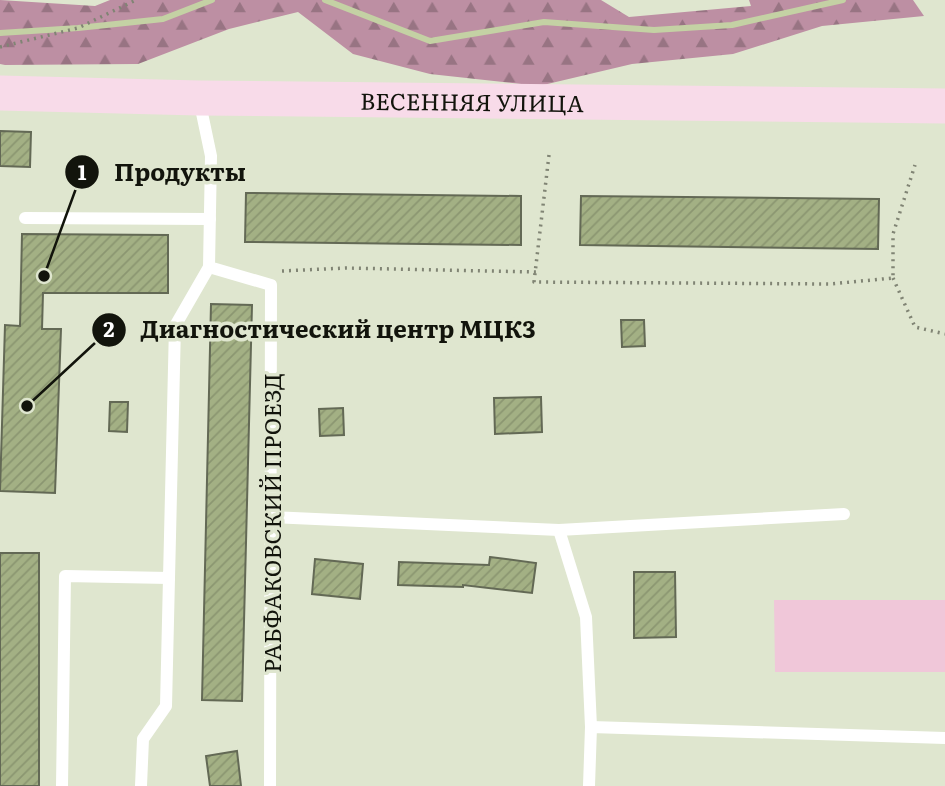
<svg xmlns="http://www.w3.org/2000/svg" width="945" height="786" font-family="Literata,serif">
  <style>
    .forest { fill: url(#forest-firs) }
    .pitch { fill: #f0c7d9 }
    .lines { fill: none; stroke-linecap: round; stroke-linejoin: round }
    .stream { stroke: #c4d1a4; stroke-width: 6 }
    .building { fill: url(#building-hatch); stroke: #636955; stroke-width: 2 }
    .path { stroke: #808474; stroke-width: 3.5; stroke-dasharray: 2 5; stroke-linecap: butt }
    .lane { stroke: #fff; stroke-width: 12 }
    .secondary { stroke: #f8dbe9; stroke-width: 35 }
    .labels { text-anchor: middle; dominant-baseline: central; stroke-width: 7; stroke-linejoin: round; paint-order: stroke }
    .street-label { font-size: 23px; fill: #12140c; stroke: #dfe6cf }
    .leader { fill: none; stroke: #12140c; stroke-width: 2.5 }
    .callout-dot { fill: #12140c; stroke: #dfe6cf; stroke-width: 2.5 }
    .mark-label { font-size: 21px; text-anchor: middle; font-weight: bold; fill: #fff }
    .callout-label { font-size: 24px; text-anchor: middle; font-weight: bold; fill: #12140c; stroke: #dfe6cf; stroke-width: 7; stroke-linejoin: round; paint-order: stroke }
  </style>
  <defs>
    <pattern id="forest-firs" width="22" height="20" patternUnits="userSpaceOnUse" patternTransform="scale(1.75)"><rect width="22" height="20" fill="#bd8fa3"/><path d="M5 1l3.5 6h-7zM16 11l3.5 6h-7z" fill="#987483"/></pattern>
    <pattern id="building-hatch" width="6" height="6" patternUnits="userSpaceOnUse" patternTransform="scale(1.75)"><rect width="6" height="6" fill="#a3b084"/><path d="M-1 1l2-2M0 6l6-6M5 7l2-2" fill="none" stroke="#8b9671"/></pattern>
  </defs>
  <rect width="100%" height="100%" fill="#dfe6cf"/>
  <polygon class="forest" points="0,0 95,6 110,0 601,0 629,17 751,6 749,0 913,0 924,16 822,26 733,54 632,64 539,86 430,74 353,54 298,12 229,29 138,64 5,65 0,64"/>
  <polygon class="pitch" points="774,600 945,600 945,672 775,672"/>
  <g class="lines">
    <g class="stream">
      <polyline points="325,0 430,41 544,22 654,30 732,25 843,0"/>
      <polyline points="0,33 78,28 163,19 212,0"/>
    </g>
  </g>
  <g class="building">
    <polygon points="0,131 31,132 30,167 0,166"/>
    <polygon points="246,193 521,196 521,245 245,242"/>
    <polygon points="581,196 879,199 878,249 580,245"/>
    <polygon points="22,234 168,235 168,293 43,293 42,329 61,329 55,493 0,491 5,325 20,326"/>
    <polygon points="211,304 252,305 242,701 202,700"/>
    <polygon points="621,320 644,320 645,346 622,347"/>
    <polygon points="541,397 542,432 495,434 494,398"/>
    <polygon points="110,402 128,402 127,432 109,431"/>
    <polygon points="343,408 344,435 320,436 319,409"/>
    <rect x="0" y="553" width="39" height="233"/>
    <polygon points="490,557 536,563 532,593 463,585 463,587 398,585 399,562 489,565"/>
    <polygon points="315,559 363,564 360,599 312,594"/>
    <polygon points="634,572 675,572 676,637 634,638"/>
    <polygon points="237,751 241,786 210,786 206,756"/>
  </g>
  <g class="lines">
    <g class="path">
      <polyline points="0,47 78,28 136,0"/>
      <polyline points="549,155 534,282 830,284 893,278 893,234 915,165"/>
      <polyline points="282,271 346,268 536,272"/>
      <polyline points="893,278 915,327 945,334"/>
    </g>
    <g class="lane">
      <polyline points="199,99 211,156 209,267 271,285 270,786"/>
      <polyline points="25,218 210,219"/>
      <polyline points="271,517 559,530 844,514"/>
      <polyline points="559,530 586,617 591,727"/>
      <polyline points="62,786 65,576 169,578 175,326 209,267"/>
      <polyline points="141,786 143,739 166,706 169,578"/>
      <polyline points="589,786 591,727 945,738"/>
    </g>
    <path class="secondary" id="s1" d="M 0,93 L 199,98 L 945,106"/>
  </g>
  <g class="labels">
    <g class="street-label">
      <text stroke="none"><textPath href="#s1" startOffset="472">ВЕСЕННЯЯ УЛИЦА</textPath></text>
      <text transform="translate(271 523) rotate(-90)">РАБФАКОВСКИЙ ПРОЕЗД</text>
    </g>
  </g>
  <path class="leader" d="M44 276L82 172M27 406L109 330"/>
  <g class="callout-dot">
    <circle cx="44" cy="276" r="7"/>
    <circle cx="27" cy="406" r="7"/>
    <circle cx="82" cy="172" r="18"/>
    <circle cx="109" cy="330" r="18"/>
  </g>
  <g class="mark-label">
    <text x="82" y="180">1</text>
    <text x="109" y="337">2</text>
  </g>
  <g class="callout-label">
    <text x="180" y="181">Продукты</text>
    <text x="338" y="338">Диагностический центр МЦК3</text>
  </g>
</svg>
